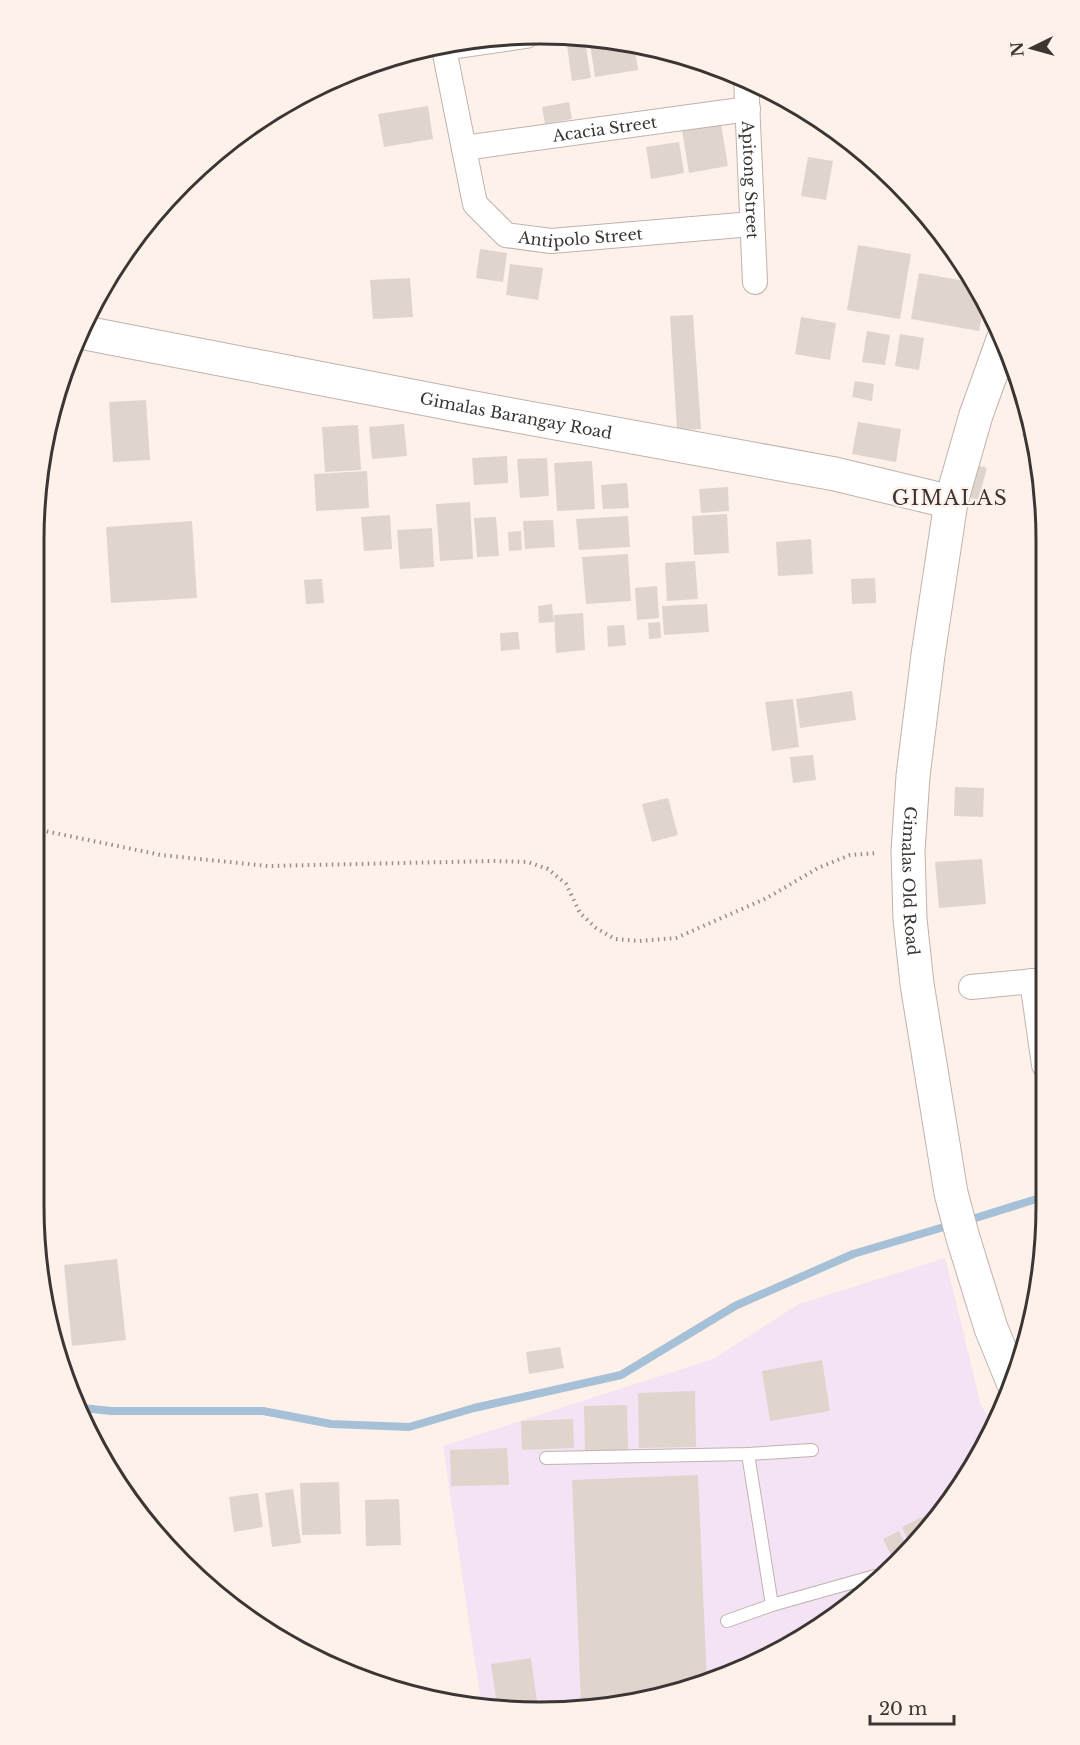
<svg xmlns="http://www.w3.org/2000/svg" width="1080" height="1745" font-family="'Libre Baskerville',serif">
  <style>
    .medical { fill: #f4e3f5 }
    .lines { fill: none; stroke-linecap: round; stroke-linejoin: round }
    .stream { stroke: #a6c0d8; stroke-width: 8 }
    .building { fill: #dfd5cc }
    .lane-casing { stroke: #bfb3ac; stroke-width: 14 }
    .street-casing { stroke: #bfb3ac; stroke-width: 26 }
    .secondary-casing { stroke: #bfb3ac; stroke-width: 35 }
    .path { stroke: #978f89; stroke-width: 4; stroke-dasharray: 1.5 4.5; stroke-linecap: butt }
    .lane { stroke: #fff; stroke-width: 12 }
    .street { stroke: #fff; stroke-width: 24 }
    .secondary { stroke: #fff; stroke-width: 33 }
    .labels { text-anchor: middle; dominant-baseline: central; stroke-width: 4.5; stroke-linejoin: round; paint-order: stroke }
    .street-label { font-size: 16px; fill: #3b3633; stroke: #fdf1e9 }
    .quarter-label { font-size: 20px; letter-spacing: 1.5px; fill: #3b3633; stroke: #fdf1e9 }
    .rim { fill: none; stroke: #3b3633; stroke-width: 3 }
  </style>
  <rect width="100%" height="100%" fill="#fdf1e9"/>
  <polygon class="medical" points="945,1258 981,1405 993,1425 942,1513 822,1626 703,1685 540,1712 481,1702 443,1446 713,1359 799,1304"/>
  <g class="lines">
    <g class="stream">
      <polyline points="966,1221 1043,1197"/>
      <polyline points="82,1408 111,1411 263,1411 331,1424 409,1427 474,1408 621,1375 735,1306 853,1254 954,1224"/>
    </g>
  </g>
  <g class="building">
    <polygon points="589,37 634,44 638,70 595,77"/>
    <polygon points="585,42 591,78 572,81 567,45"/>
    <polygon points="569,102 572,119 545,124 542,107"/>
    <polygon points="428,106 433,139 384,147 378,114"/>
    <polygon points="721,124 728,166 689,173 682,130"/>
    <polygon points="679,142 684,173 651,179 646,147"/>
    <polygon points="808,157 833,161 826,200 801,196"/>
    <polygon points="858,245 911,254 900,319 847,310"/>
    <polygon points="480,249 507,253 503,282 476,278"/>
    <polygon points="510,264 543,268 538,300 506,295"/>
    <polygon points="919,273 977,283 985,299 979,331 911,319"/>
    <polygon points="410,278 413,317 373,319 370,280"/>
    <polygon points="693,315 701,429 677,430 670,316"/>
    <polygon points="801,317 836,323 830,360 795,354"/>
    <polygon points="867,331 890,335 885,365 862,362"/>
    <polygon points="900,334 924,338 919,370 895,366"/>
    <polygon points="855,381 874,384 872,401 852,397"/>
    <polygon points="146,400 150,460 113,462 109,402"/>
    <polygon points="1028,416 1031,431 1032,439 1022,436"/>
    <polygon points="858,422 901,429 896,462 852,454"/>
    <polygon points="404,424 407,456 372,459 369,427"/>
    <polygon points="358,425 361,470 325,472 322,427"/>
    <polygon points="507,456 508,483 474,485 472,458"/>
    <polygon points="547,458 549,496 520,498 517,459"/>
    <polygon points="592,461 595,509 557,511 554,463"/>
    <polygon points="971,463 987,468 978,500 961,495"/>
    <polygon points="367,471 369,508 316,511 314,474"/>
    <polygon points="627,483 629,508 603,509 601,485"/>
    <polygon points="728,487 729,511 701,513 699,489"/>
    <polygon points="470,502 473,559 440,561 436,504"/>
    <polygon points="727,514 729,553 694,555 692,516"/>
    <polygon points="390,515 392,549 364,551 361,517"/>
    <polygon points="628,516 630,547 579,550 576,519"/>
    <polygon points="496,517 499,556 477,557 474,518"/>
    <polygon points="553,520 555,547 525,549 523,521"/>
    <polygon points="192,521 197,598 111,603 106,527"/>
    <polygon points="432,528 434,567 400,569 397,530"/>
    <polygon points="521,531 522,550 509,551 508,532"/>
    <polygon points="811,539 813,574 778,576 776,542"/>
    <polygon points="628,554 631,601 586,604 582,557"/>
    <polygon points="695,561 698,599 667,601 665,563"/>
    <polygon points="875,578 876,603 852,604 851,579"/>
    <polygon points="322,579 324,603 306,604 304,580"/>
    <polygon points="657,586 659,618 637,620 635,588"/>
    <polygon points="552,604 554,622 539,623 538,606"/>
    <polygon points="707,604 709,632 664,635 662,606"/>
    <polygon points="583,613 585,650 556,653 554,615"/>
    <polygon points="660,622 661,638 649,639 648,623"/>
    <polygon points="624,625 626,645 608,647 607,626"/>
    <polygon points="518,632 520,649 501,651 500,633"/>
    <polygon points="852,691 856,720 800,728 796,699"/>
    <polygon points="793,699 799,747 772,751 765,702"/>
    <polygon points="813,755 816,780 793,783 790,757"/>
    <polygon points="955,787 984,788 983,817 954,816"/>
    <polygon points="668,798 678,835 652,842 642,804"/>
    <polygon points="982,859 986,904 939,908 935,862"/>
    <polygon points="117,1259 126,1340 72,1346 64,1265"/>
    <polygon points="560,1347 564,1368 529,1374 526,1352"/>
    <polygon points="822,1360 830,1411 770,1421 762,1371"/>
    <polygon points="695,1391 696,1447 639,1448 638,1393"/>
    <polygon points="627,1405 628,1451 585,1453 584,1406"/>
    <polygon points="573,1419 574,1448 522,1450 521,1421"/>
    <polygon points="507,1448 509,1485 451,1486 450,1450"/>
    <polygon points="698,1475 707,1683 581,1705 572,1480"/>
    <polygon points="339,1482 341,1534 302,1535 300,1483"/>
    <polygon points="293,1489 301,1543 272,1547 265,1493"/>
    <polygon points="258,1493 263,1527 234,1532 229,1497"/>
    <polygon points="399,1499 401,1545 366,1546 365,1500"/>
    <polygon points="926,1515 930,1525 910,1544 902,1527"/>
    <polygon points="899,1531 907,1547 893,1559 883,1539"/>
    <polygon points="837,1612 822,1626 722,1676 718,1670"/>
    <polygon points="531,1658 538,1709 530,1710 497,1705 491,1664"/>
  </g>
  <g class="lines">
    <g class="lane-casing">
      <g id="lane">
        <polyline points="748,1454 772,1605"/>
        <polyline points="546,1458 748,1454 812,1450"/>
        <polyline points="727,1621 772,1605 875,1576"/>
      </g>
    </g>
    <g class="street-casing">
      <g id="street">
        <path id="s1" d="M 443,44 L 475,204 L 506,235 L 551,241 L 752,224"/>
        <polyline points="444,48 526,36"/>
        <path id="s2" d="M 746,78 L 755,282"/>
        <path id="s3" d="M 464,148 L 748,109"/>
        <polyline points="994,366 1016,367"/>
        <polyline points="1032,981 1044,1065"/>
        <polyline points="971,987 1044,980"/>
      </g>
    </g>
    <g class="secondary-casing">
      <g id="secondary">
        <path id="s4" d="M 80,332 L 463,406 L 835,474 L 951,502"/>
        <path id="s5" d="M 1003,340 L 976,415 L 951,502 L 928,655 L 913,776 L 908,851 L 910,919 L 917,984 L 951,1193 L 963,1238 L 991,1328 L 1013,1382"/>
      </g>
    </g>
    <polyline class="path" points="35,829 161,855 268,866 494,861 528,862 548,869 566,884 580,913 596,928 615,939 639,941 676,938 767,898 818,868 850,855 877,853"/>
    <use href="#lane" class="lane"/>
    <use href="#street" class="street"/>
    <use href="#secondary" class="secondary"/>
  </g>
  <g class="labels">
    <g class="street-label">
      <text stroke="none"><textPath href="#s3" startOffset="142">Acacia Street</textPath></text>
      <text stroke="none"><textPath href="#s2" startOffset="102">Apitong Street</textPath></text>
      <text stroke="none"><textPath href="#s1" startOffset="282">Antipolo Street</textPath></text>
      <text stroke="none"><textPath href="#s4" startOffset="444">Gimalas Barangay Road</textPath></text>
      <text stroke="none"><textPath href="#s5" startOffset="552">Gimalas Old Road</textPath></text>
    </g>
    <g class="quarter-label">
      <text x="950" y="498">GIMALAS</text>
    </g>
  </g>
  <path d="M0 0H1080V1745H0ZM540 44H540A496 496 0 0 1 1036 540V1206A496 496 0 0 1 540 1702H540A496 496 0 0 1 44 1206V540A496 496 0 0 1 540 44Z" fill="#fdf1e9" fill-rule="evenodd"/>
  <path class="rim" d="M540 44H540A496 496 0 0 1 1036 540V1206A496 496 0 0 1 540 1702H540A496 496 0 0 1 44 1206V540A496 496 0 0 1 540 44Z"/>
  <g transform="translate(1032 48) rotate(265)" stroke="#fdf1e9" stroke-width="4.5" paint-order="stroke">
  <path d="M0-4.5L10 22L0 15L-10 22Z" fill="#3b3633"/>
  <text y="-9" font-size="16" font-weight="bold" text-anchor="middle" fill="#3b3633">N</text>
  </g>
  <path d="M870 1715v9h84v-9" fill="none" stroke="#3b3633" stroke-width="3"/>
  <text x="879" y="1715" font-size="18" fill="#3b3633" stroke="#fdf1e9" stroke-width="4.5" paint-order="stroke">20 m</text>
</svg>
